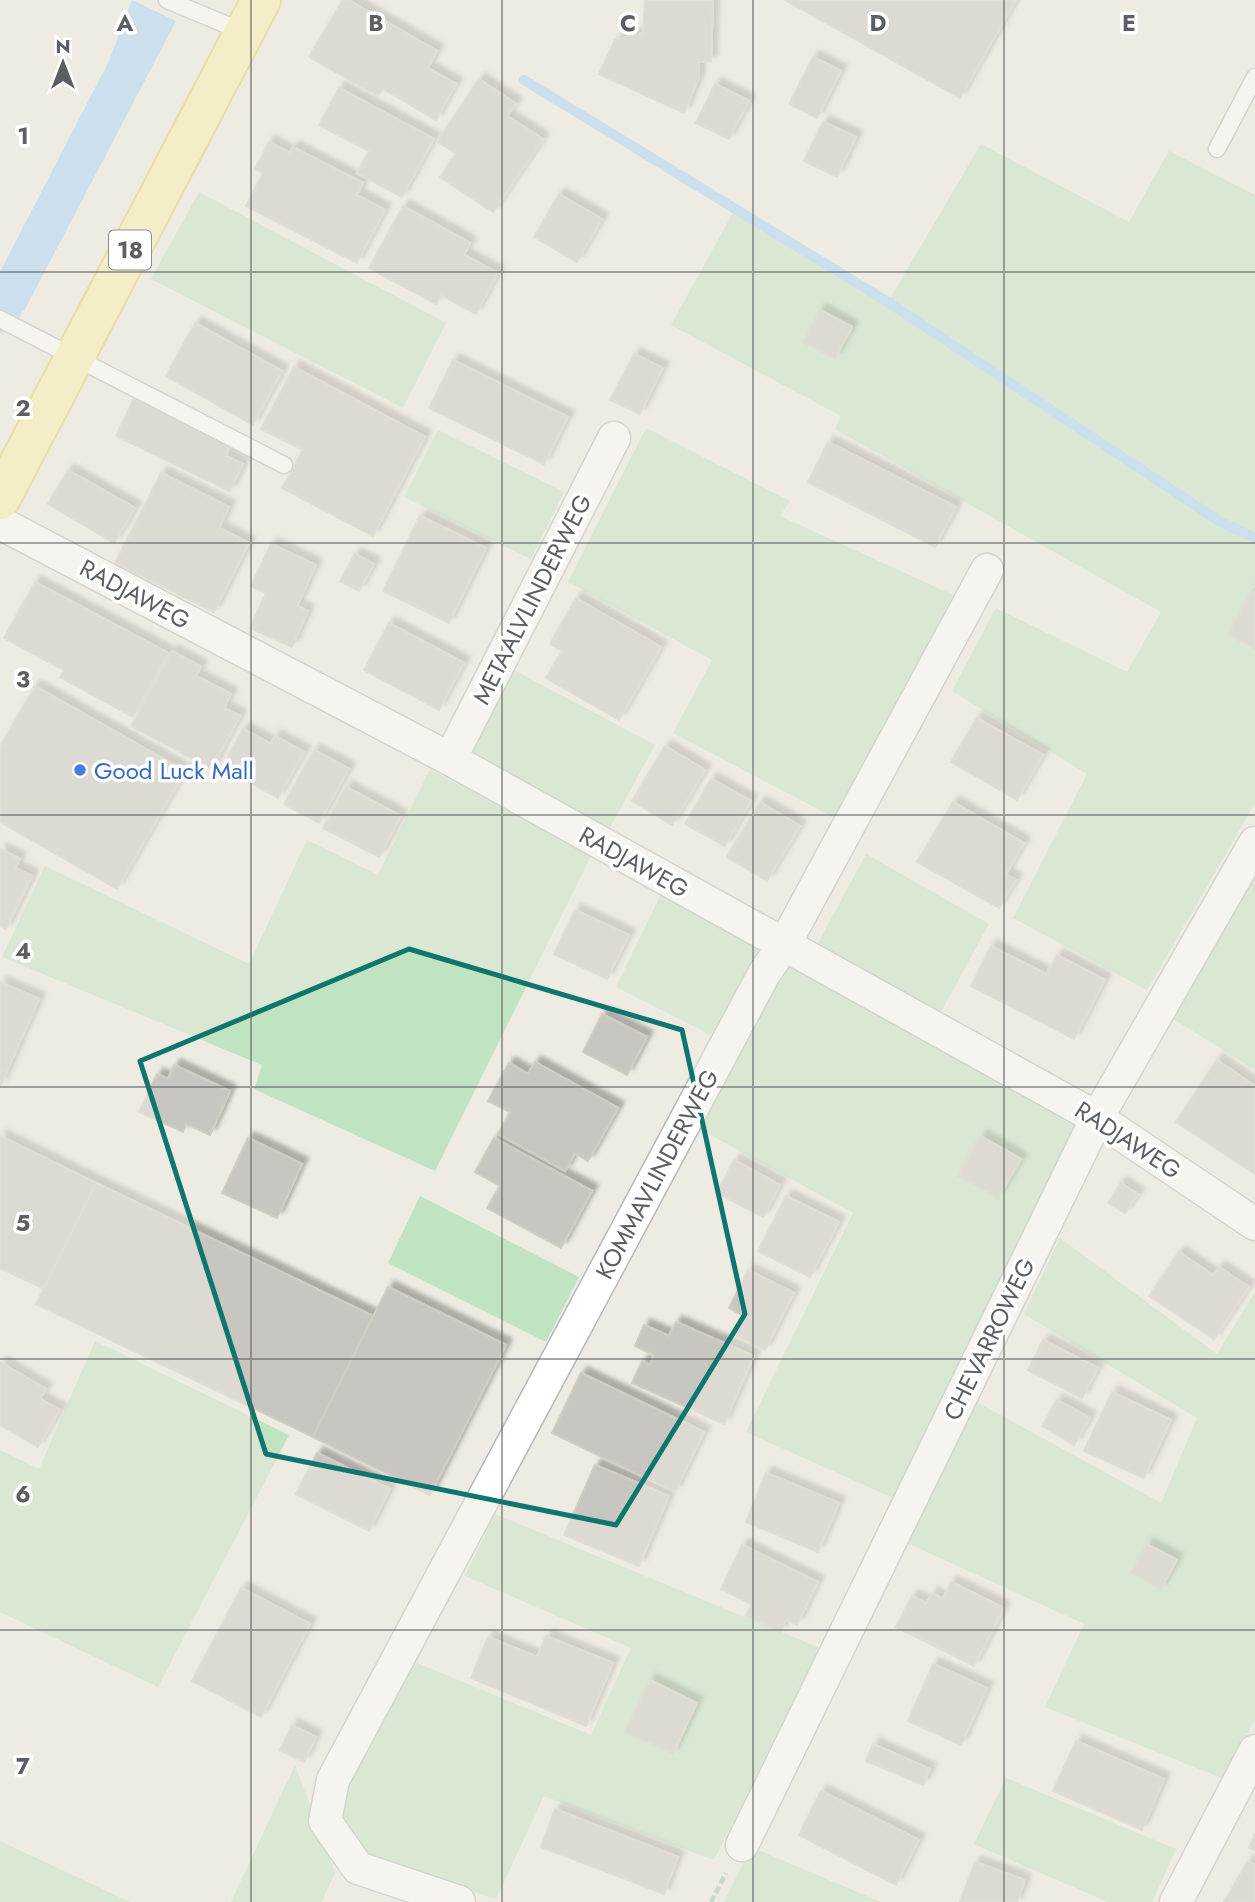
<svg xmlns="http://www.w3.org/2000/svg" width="1255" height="1902" font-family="Jost,sans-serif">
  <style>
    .green { fill: #c0e3c2 }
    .water { fill: #a4d0fa }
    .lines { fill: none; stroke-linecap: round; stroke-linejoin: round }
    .stream { stroke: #a4d0fa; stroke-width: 10 }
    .canal { stroke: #a4d0fa; stroke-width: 37 }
    .building { fill: #c8c6c0; stroke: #d1cdc1; stroke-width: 2; filter: url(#shadow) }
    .lane-casing { stroke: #b5b8bc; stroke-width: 19 }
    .street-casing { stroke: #b5b8bc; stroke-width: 35 }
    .primary-casing { stroke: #eacb5e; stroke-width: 42 }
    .path { stroke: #99c3a8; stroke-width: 4.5; stroke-dasharray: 7 3.5; stroke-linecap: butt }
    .lane { stroke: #fff; stroke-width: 16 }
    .street { stroke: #fff; stroke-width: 32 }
    .primary { stroke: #fbf2a9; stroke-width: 38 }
    .marked { fill: none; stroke: #0f766e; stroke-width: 5; stroke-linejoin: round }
    .grid { fill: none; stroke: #5b5e62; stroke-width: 2; stroke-opacity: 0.55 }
    .shop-dot { fill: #3f7fe0; stroke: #fff; stroke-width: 2.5 }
    .labels { text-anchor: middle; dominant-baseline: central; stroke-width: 7; stroke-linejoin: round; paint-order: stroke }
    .shield { fill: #fff; stroke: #8c8e91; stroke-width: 2 }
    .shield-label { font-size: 23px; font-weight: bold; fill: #5b5e62 }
    .street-label { font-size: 24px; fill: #5b5e62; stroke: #fff }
    .shop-label { font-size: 24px; fill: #366cbe; stroke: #fff; text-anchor: start }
    .grid-label { font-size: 23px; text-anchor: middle; font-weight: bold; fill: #5b5e62; stroke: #fff; stroke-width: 7; stroke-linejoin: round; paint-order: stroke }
  </style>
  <defs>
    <filter id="shadow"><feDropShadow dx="6" dy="-6" stdDeviation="2" flood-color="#0004"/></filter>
  </defs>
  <rect width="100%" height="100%" fill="#edebe2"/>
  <g class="green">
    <polygon points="981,144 1129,222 1169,151 1255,195 1255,803 1147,990 1013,918 1087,774 952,691 996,608 1127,672 1161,612 835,429 841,416 671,325 735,209 888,302"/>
    <polygon points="199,192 446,323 403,408 151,279"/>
    <polygon points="646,428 790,501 780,516 953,595 837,819 673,733 712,660 568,582"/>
    <polygon points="438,430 564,492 531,559 404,497"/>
    <polygon points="512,669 655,745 607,833 466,756"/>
    <polygon points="430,769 591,856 435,1171 254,1089 262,1065 2,957 45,866 249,964 307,840 378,875"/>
    <polygon points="866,854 989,924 941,1012 817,945"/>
    <polygon points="1253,876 1255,877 1255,1070 1172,1018"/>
    <polygon points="662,892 760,946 711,1035 616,987"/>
    <polygon points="787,960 1079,1124 893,1498 746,1432 853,1213 700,1129"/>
    <polygon points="420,1196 579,1277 546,1342 388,1263"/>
    <polygon points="1060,1238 1217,1354 1255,1292 1255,1719 1224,1779 1045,1707 1084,1624 903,1541 973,1400 1161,1503 1197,1418 1024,1314"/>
    <polygon points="95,1341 289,1435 158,1687 0,1612 0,1450 39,1469"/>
    <polygon points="495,1514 820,1648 714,1860 544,1796 496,1899 360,1854 338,1816 349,1774 410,1660 591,1735 631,1648 465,1576"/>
    <polygon points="295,1765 335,1873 321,1902 231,1902"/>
    <polygon points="1006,1778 1176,1849 1152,1902 1108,1902 974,1844"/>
    <polygon points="0,1841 130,1902 0,1902"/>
    <polygon points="751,1847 881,1902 724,1902"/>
  </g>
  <polygon class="water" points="132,0 176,21 24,311 0,297 0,272 109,61"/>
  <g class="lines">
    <polyline class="stream" points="524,80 888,302 1219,521 1255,538"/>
    <polyline class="canal" points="0,314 30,256"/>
  </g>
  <g class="building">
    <polygon points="343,0 348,0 437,51 428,68 456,84 436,120 383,89 378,96 309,57"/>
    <polygon points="645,0 713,0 711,61 698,62 699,77 684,113 599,74 615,40 643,33"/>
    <polygon points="785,0 1016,0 960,98"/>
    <polygon points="813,57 841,71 817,118 789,104"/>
    <polygon points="479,79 516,104 507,116 543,139 493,212 440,177 456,153 437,142"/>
    <polygon points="715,84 749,101 729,139 696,123"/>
    <polygon points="339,88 434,139 402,197 357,173 369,151 319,125"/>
    <polygon points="823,122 856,137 837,177 804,161"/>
    <polygon points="269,142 290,153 293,147 363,183 357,195 385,210 357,263 246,206 263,173 255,169"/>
    <polygon points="559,194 602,219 577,262 534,237"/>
    <polygon points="403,206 470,243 464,255 498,273 476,314 441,295 436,304 369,268"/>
    <polygon points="820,310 852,327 835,359 803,342"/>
    <polygon points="195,323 282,371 253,425 166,376"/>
    <polygon points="634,354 663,368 640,414 610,400"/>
    <polygon points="453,360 568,417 544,464 429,408"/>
    <polygon points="294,367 425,437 373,536 282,488 303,450 261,429"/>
    <polygon points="137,392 193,420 190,426 230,446 226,456 243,464 230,491 116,436"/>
    <polygon points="828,442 956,507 935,547 808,482"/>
    <polygon points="68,470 135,508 114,543 48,504"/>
    <polygon points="161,473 229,507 219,528 249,543 214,612 115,563"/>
    <polygon points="420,516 486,548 449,623 383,591"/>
    <polygon points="271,544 316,565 297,606 308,611 292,647 250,628 266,593 251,586"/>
    <polygon points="355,554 374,564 359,591 340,581"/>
    <polygon points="35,582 168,653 133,717 60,677 64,670 4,638"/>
    <polygon points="1252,591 1255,592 1255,649 1228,634"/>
    <polygon points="576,598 661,647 619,720 546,678 562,651 550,644"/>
    <polygon points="389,623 464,663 439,710 364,670"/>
    <polygon points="172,651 201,667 196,676 231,694 224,708 240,716 212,769 131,726"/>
    <polygon points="35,686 185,771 117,889 0,822 0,747"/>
    <polygon points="977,718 1043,755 1017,800 951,762"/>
    <polygon points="243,729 271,744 275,736 304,752 278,798 222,767"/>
    <polygon points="665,746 705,770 672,825 632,801"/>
    <polygon points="314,750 349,769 319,823 284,804"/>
    <polygon points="711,779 751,801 725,846 685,824"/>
    <polygon points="346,787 401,816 379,857 323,828"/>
    <polygon points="760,802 800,826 767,881 727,857"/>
    <polygon points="953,802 1024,843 1006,874 1016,880 999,908 917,862"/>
    <polygon points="0,849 20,859 15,868 32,876 6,929 0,926"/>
    <polygon points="575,910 629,935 607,979 554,954"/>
    <polygon points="991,946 1046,974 1057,955 1105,980 1074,1039 971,986"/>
    <polygon points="0,982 39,999 0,1087"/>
    <polygon points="602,1014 647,1037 627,1075 583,1052"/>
    <polygon points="1217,1060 1255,1086 1255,1174 1176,1122"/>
    <polygon points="535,1062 618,1108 588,1161 575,1153 565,1171 498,1134 510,1112 488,1101 509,1063 528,1074"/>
    <polygon points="174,1065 230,1091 210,1135 186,1124 183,1132 139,1112 157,1074 168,1079"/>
    <polygon points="0,1136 96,1183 44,1289 0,1268"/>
    <polygon points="981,1136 1021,1159 998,1198 958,1176"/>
    <polygon points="248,1138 302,1164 277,1218 222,1193"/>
    <polygon points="494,1138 592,1191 561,1248 487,1208 500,1186 475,1172"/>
    <polygon points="734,1160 780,1185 763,1217 717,1193"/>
    <polygon points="96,1183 373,1316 313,1437 36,1304"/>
    <polygon points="1121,1183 1138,1194 1125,1213 1108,1203"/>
    <polygon points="786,1196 839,1222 810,1277 758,1251"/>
    <polygon points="1179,1252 1213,1275 1219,1267 1249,1287 1214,1339 1149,1296"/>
    <polygon points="748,1270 794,1293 765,1350 735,1335 744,1316 729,1308"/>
    <polygon points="388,1287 506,1345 430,1495 313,1437"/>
    <polygon points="676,1322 754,1356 724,1424 632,1383 642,1361 650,1365 654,1355 635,1346 644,1325 669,1336"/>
    <polygon points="1043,1340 1098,1368 1082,1398 1028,1370"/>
    <polygon points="0,1362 46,1389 40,1399 60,1410 38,1447 0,1425"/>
    <polygon points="581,1373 704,1432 675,1492 552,1433"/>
    <polygon points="1112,1392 1171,1420 1144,1478 1084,1451"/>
    <polygon points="1057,1400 1090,1418 1074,1445 1042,1426"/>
    <polygon points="317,1453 390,1489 369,1531 296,1494"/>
    <polygon points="595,1465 669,1496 639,1566 564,1535"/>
    <polygon points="766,1473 839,1503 818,1552 746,1522"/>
    <polygon points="1147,1544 1177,1560 1161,1589 1131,1573"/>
    <polygon points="742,1545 818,1582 797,1625 786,1620 780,1632 746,1616 752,1604 721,1589"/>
    <polygon points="951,1582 1004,1608 974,1666 896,1627 912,1596 926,1603 932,1593 943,1599"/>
    <polygon points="241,1588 310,1624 261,1717 192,1681"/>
    <polygon points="546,1636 613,1663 586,1726 471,1678 488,1637 537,1657"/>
    <polygon points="933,1664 987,1688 961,1745 908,1721"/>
    <polygon points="650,1680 697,1703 673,1754 625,1732"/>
    <polygon points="292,1725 316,1737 304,1762 280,1750"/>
    <polygon points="1076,1741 1164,1779 1142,1830 1053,1791"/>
    <polygon points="873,1744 930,1769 923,1785 866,1761"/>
    <polygon points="821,1791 919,1840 896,1885 799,1835"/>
    <polygon points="555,1809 678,1857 664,1894 541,1847"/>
    <polygon points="1255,1834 1255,1850 1249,1848"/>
    <polygon points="1248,1861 1255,1865 1255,1902 1224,1902"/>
    <polygon points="975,1862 1025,1880 1017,1902 960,1902"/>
  </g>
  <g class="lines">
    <g class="lane-casing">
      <g id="lane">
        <polyline points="167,0 244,32"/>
        <polyline points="1217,149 1255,77"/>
        <polyline points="0,319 284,465"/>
      </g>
    </g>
    <g class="street-casing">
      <g id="street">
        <polyline points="0,523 450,759 1097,1118 1255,1224"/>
        <polyline points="450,759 614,438"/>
        <polyline points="742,1845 1097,1118 1255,843"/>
        <polyline points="459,1902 358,1868 325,1821 333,1780 765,972 784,945 987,570"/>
        <polyline points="1176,1902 1255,1751"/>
      </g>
    </g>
    <g class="primary-casing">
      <polyline id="primary" points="0,500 261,0"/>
    </g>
    <polyline class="path" points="711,1902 726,1873"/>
    <use href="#lane" class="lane"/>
    <use href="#street" class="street"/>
    <use href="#primary" class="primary"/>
  </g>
  <path d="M0 0H1255V1902H0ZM 409,949 L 682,1030 L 745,1314 L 616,1525 L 266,1454 L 140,1061 Z" fill="#edebe2" fill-opacity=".55" fill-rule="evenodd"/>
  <path class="marked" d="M 409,949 L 682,1030 L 745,1314 L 616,1525 L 266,1454 L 140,1061 Z"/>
  <path class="grid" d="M 251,0 L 251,1902M 502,0 L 502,1902M 753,0 L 753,1902M 1004,0 L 1004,1902M 0,272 L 1255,272M 0,543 L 1255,543M 0,815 L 1255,815M 0,1087 L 1255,1087M 0,1359 L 1255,1359M 0,1630 L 1255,1630"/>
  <circle class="shop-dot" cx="80" cy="770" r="7"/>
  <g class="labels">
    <rect class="shield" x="109" y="230.5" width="42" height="39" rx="5"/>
    <g class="shield-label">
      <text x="130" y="250">18</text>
    </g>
    <g class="street-label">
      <text transform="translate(135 594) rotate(28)">RADJAWEG</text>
      <text transform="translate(532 599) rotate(-63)">METAALVLINDERWEG</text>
      <text transform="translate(634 862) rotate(29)">RADJAWEG</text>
      <text transform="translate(1128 1140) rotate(33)">RADJAWEG</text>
      <text transform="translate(657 1174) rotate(-62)">KOMMAVLINDERWEG</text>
      <text transform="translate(989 1339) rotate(-64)">CHEVARROWEG</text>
    </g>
    <g class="shop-label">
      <text x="94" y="770">Good Luck Mall</text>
    </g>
  </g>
  <g class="grid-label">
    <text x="125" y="31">A</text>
    <text x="376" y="31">B</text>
    <text x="628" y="31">C</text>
    <text x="878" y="31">D</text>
    <text x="1129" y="31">E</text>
    <text x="23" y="144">1</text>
    <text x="23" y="416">2</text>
    <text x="23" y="687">3</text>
    <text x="23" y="959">4</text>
    <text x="23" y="1231">5</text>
    <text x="23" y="1502">6</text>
    <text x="23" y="1774">7</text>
  </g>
  <g transform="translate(63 63)" stroke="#ffffff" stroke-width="5" paint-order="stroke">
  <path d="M0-5L12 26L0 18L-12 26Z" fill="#5b5e62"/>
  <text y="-10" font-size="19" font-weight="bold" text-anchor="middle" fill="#5b5e62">N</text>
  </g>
</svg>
